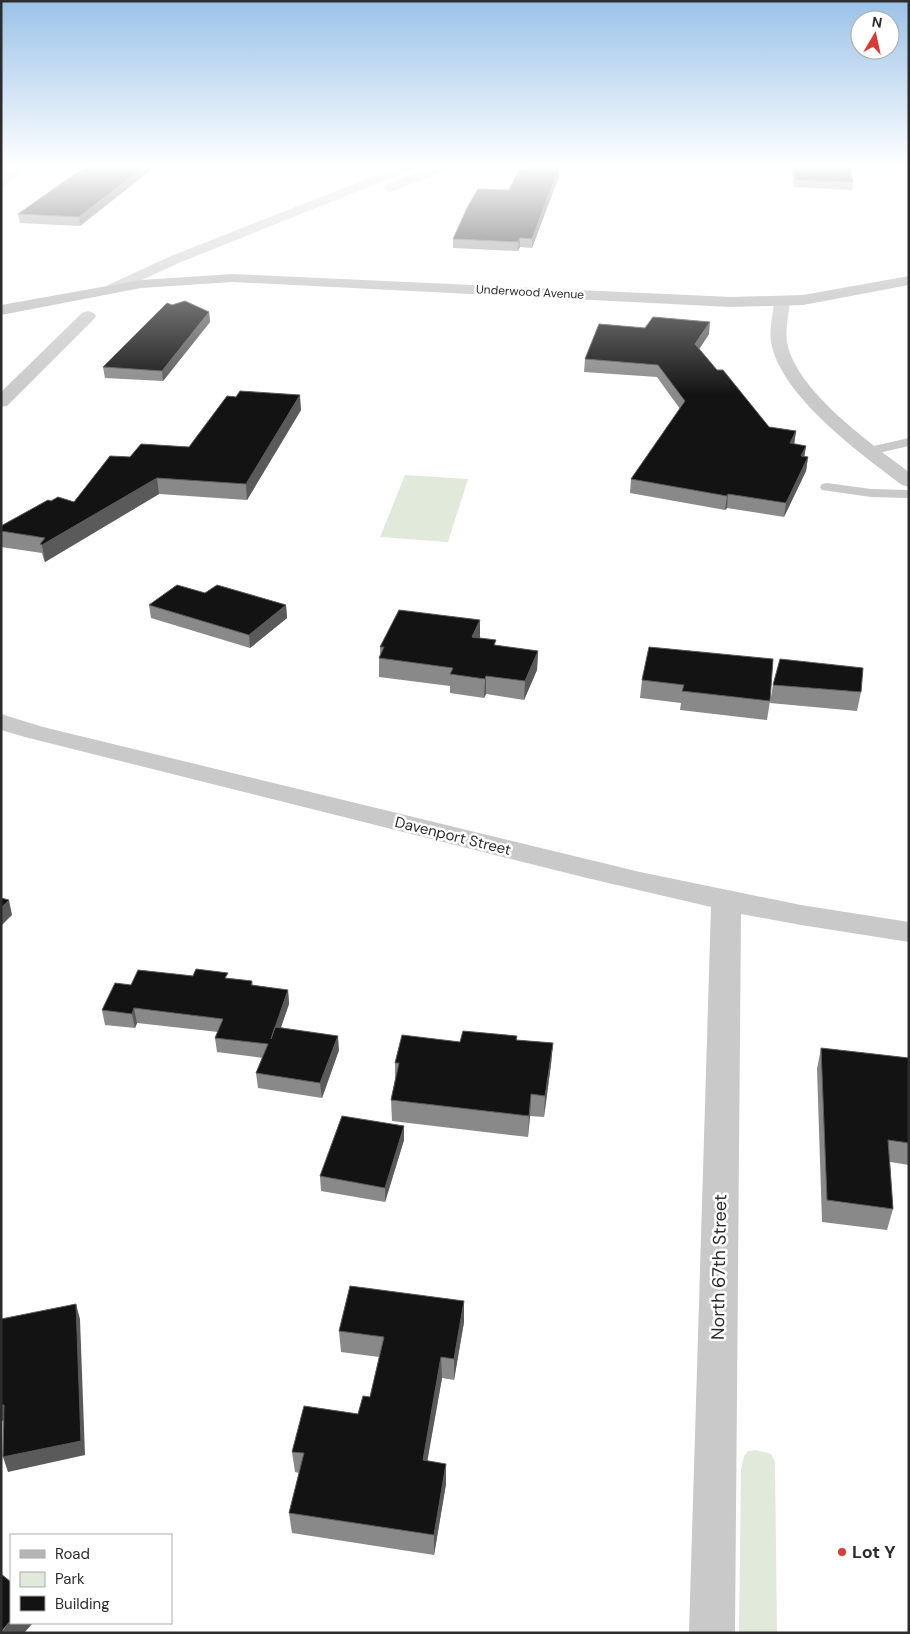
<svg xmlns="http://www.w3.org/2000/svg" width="910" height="1634" font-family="'DM Sans',sans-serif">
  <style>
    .green { fill: #e0e9da }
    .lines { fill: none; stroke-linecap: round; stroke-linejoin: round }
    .lane { fill: #c9c9c9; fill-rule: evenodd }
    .street { fill: #c9c9c9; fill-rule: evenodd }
    .secondary { fill: #b6b6b6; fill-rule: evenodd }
    .wall { fill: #898989 }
    .shaded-wall { fill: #5a5a5a }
    .building { fill: #131313; stroke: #5a5a5a }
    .poi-dot { fill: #db3935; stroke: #fff; stroke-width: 2 }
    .labels { text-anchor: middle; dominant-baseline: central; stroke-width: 5; stroke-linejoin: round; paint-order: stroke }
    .far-street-label { font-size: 12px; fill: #2c2c2c; stroke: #fff }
    .street-label { font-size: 15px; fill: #2c2c2c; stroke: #fff }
    .near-street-label { font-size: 18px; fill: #2c2c2c; stroke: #fff }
    .near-poi-label { font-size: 18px; font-weight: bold; fill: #2c2c2c; stroke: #fff; text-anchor: start }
  </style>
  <rect width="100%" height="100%" fill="#fff"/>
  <g class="green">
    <polygon points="405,475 468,479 448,542 380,537"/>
    <polygon points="756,1450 771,1454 775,1462 777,1633 739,1633 741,1470 744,1456 748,1451"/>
  </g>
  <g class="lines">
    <g class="lane">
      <polygon points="909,438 909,446 870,455 864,451 865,448"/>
      <polygon points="827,483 871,489 909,490 909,498 871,497 822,490 820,487 822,484"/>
    </g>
    <g class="street">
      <polygon points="15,167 28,167 5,185 1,186 1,176"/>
      <polygon points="397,167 413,167 411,170 181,262 118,291 108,291 105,288 108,285 171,256"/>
      <polygon points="432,167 448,167 446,170 394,191 390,192 384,188 386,185"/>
      <path d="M 782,296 L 787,298 L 790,301 C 789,315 784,332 788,347 C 801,394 870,443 909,472 L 909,487 L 902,485 C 860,453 786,400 772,347 C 768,333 773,315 774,301 L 777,298 Z"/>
      <polygon points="88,311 94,313 96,316 94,319 7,406 1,407 1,392 82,313"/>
      <polygon points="1,714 43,727 640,872 801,905 909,922 909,942 801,925 741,914 735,1633 689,1633 711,907 587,878 25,737 1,730"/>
    </g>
    <polygon class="secondary" points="232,274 731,297 803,295 909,276 909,285 803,305 731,307 232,282 141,288 1,315 1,305 141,280"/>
  </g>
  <g class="wall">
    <polygon points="85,167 80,226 20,223 18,214"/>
    <polygon points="559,167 559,176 532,248 520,247 518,251 453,248 453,239 509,190 527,170"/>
    <polygon points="623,167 645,167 645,168"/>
    <polygon points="791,167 850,167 853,182 852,190 794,187"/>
    <polygon points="172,305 209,312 210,322 163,381 105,378 103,367"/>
    <polygon points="709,334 699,349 717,370 769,427 796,431 794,444 806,446 804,457 808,457 806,471 784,517 727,508 725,510 630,493 631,479 680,409 657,377 584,372 585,359"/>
    <polygon points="301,410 247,500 159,494 45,562 44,560 42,553 1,547 1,526 51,501 74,502 130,457 189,447"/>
    <polygon points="149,605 286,605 287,618 250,648 151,618"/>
    <polygon points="480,638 496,645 538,651 537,670 524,700 486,694 484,698 450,693 450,686 379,677 379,658 380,655 380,647"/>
    <polygon points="649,647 770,701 767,720 680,710 681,703 640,698 642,680"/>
    <polygon points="773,685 861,692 857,711 770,703"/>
    <polygon points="193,976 252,981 253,985 288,990 289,1004 281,1027 339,1050 322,1098 258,1088 256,1073 263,1058 217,1052 215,1038 218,1032 137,1023 135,1028 105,1025 102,1010"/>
    <polygon points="517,1036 517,1040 553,1043 551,1064 544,1117 530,1116 528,1137 392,1121 391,1100 395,1080 395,1063 460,1042"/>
    <polygon points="821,1048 909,1058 909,1165 890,1162 893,1209 887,1230 822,1222 817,1069"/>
    <polygon points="404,1126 404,1140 385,1202 321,1191 320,1176"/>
    <polygon points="464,1301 464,1322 454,1380 442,1378 427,1461 446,1484 434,1555 292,1533 289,1513 299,1473 295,1472 292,1452 358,1414 370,1397 379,1357 341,1352 339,1331"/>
  </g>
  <g class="shaded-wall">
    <polygon points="144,167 155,167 80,226 79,217"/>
    <polygon points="559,167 559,176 532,248 532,239"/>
    <polygon points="520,238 520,247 518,251 518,242"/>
    <polygon points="209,312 210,322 163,381 162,371"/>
    <polygon points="710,322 709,334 694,357 695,344"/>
    <polygon points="300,395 301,410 247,500 246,484"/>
    <polygon points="796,431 794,445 790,443"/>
    <polygon points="806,446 804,459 801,456"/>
    <polygon points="808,457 806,471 784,517 786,503"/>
    <polygon points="157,478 159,494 45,562 42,545"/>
    <polygon points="728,494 727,508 725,510 727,496"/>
    <polygon points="286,605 287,618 250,648 249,635"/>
    <polygon points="480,620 480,638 472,637"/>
    <polygon points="538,651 537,670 524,700 525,681"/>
    <polygon points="486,676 486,694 484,698 485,679"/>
    <polygon points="9,900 12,915 1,926 1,908"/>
    <polygon points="288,990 289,1004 272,1053 271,1039"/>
    <polygon points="134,1008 137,1023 135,1028 132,1014"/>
    <polygon points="338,1036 339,1050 322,1098 320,1083"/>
    <polygon points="553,1043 551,1064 544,1117 545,1096"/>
    <polygon points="531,1094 530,1116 528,1137 529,1116"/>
    <polygon points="404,1126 404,1140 385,1202 385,1188"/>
    <polygon points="464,1301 464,1322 454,1380 454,1359"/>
    <polygon points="76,1304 80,1319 85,1455 8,1472 3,1457"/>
    <polygon points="441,1357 442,1378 424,1480 423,1460"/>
    <polygon points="1,1405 4,1405 9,1419 1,1421"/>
    <polygon points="446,1464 446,1484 434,1555 434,1535"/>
    <polygon points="11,1620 11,1623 33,1623 24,1633 1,1633"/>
  </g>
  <g class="building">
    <polygon points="85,167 144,167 79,217 18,214"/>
    <polygon points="529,167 559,167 532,239 520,238 518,242 453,239 467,208 478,189 509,190 519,170 527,170"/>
    <polygon points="793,167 850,167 853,182 795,180"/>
    <polygon points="185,301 209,312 162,371 103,367 167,303 172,305"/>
    <polygon points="653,317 710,322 695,344 717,370 723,370 769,427 796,431 790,443 806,446 801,456 808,457 786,503 728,494 727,496 631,479 685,401 658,365 585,359 599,324 645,328"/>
    <polygon points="240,391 300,395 246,484 157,478 42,545 40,544 45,538 1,531 1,526 48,500 51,501 58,497 74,502 110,456 130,457 141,444 189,447 227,396 236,397"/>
    <polygon points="177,585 205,593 217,585 286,605 249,635 149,605"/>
    <polygon points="399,610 480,620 472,637 496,640 494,645 538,651 525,681 486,676 485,679 450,674 453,668 379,658 384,647 380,647"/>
    <polygon points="649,647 773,659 770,701 682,691 684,685 642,680"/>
    <polygon points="780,659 863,668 861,692 773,685"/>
    <polygon points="1,898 9,900 1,908"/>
    <polygon points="196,969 228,973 225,978 252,981 251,985 288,990 271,1039 275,1027 338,1036 320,1083 256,1073 268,1044 215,1038 223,1019 134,1008 132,1014 102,1010 115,983 131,985 138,970 193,976"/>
    <polygon points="463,1031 517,1036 516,1040 553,1043 545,1096 531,1094 529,1116 391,1100 399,1063 395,1063 402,1035 460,1042"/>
    <polygon points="821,1048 909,1058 909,1143 888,1140 893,1209 827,1200"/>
    <polygon points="342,1116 404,1126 385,1188 320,1176"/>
    <polygon points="350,1286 464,1301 454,1359 441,1357 423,1460 446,1464 434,1535 289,1513 304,1453 292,1452 304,1406 358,1414 363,1396 370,1397 384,1337 339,1331"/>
    <polygon points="76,1304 81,1441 3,1457 4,1405 1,1405 1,1319"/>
    <polygon points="1,1574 11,1582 11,1620 1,1632"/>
  </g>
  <linearGradient id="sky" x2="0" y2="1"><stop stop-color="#9ac2e8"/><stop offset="0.42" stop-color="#fff"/><stop offset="1" stop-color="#fff" stop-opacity="0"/></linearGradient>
  <rect width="910" height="395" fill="url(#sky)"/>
  <circle class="poi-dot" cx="842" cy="1552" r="5"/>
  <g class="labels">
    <g class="far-street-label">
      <text transform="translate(530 292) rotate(3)">Underwood Avenue</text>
    </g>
    <g class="street-label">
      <text transform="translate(453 836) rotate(14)">Davenport Street</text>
    </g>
    <g class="near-street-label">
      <text transform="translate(719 1267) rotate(-89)">North 67th Street</text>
    </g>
    <g class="near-poi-label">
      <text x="852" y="1552">Lot Y</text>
    </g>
  </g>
  <rect width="910" height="1634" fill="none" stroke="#2c2c2c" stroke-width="5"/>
  <rect x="10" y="1534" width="162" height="90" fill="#ffffff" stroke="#ababab"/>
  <rect x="20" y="1550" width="25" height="8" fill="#b6b6b6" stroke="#ababab"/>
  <text x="55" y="1559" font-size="15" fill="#2c2c2c">Road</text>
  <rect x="20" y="1572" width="25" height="15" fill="#e0e9da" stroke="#ababab"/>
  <text x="55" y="1584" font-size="15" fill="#2c2c2c">Park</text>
  <rect x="20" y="1596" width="25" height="15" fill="#131313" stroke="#ababab"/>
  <text x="55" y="1609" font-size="15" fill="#2c2c2c">Building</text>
  <g transform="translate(875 35) rotate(9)"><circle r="24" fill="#ffffff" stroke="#ababab"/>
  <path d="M0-4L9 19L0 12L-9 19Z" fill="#db3935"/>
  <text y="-8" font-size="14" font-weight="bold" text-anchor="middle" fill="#2c2c2c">N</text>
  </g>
</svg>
